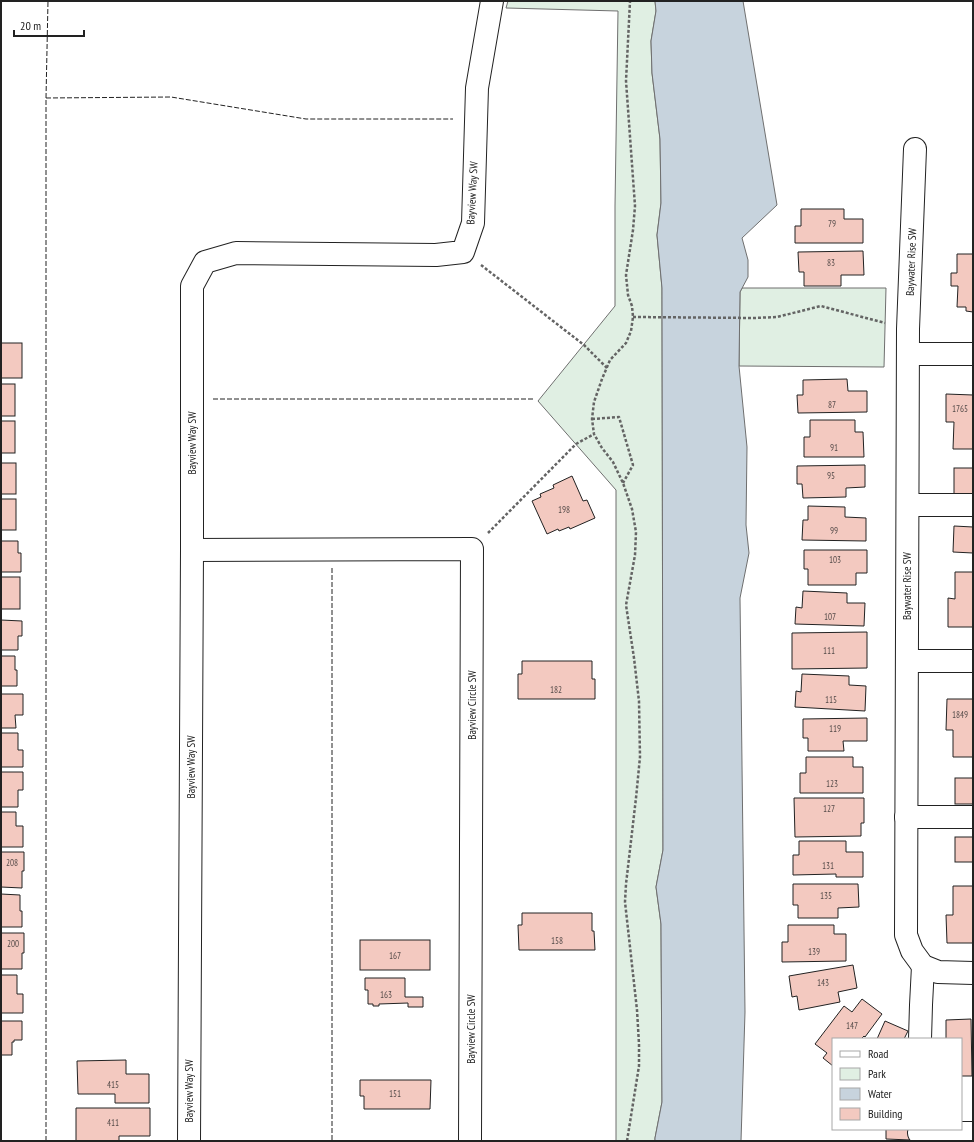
<svg xmlns="http://www.w3.org/2000/svg" width="974" height="1142" font-family="'PT Sans Narrow',sans-serif">
  <style>
    .green { fill: #e0efe3; stroke: #6f6f6f }
    .water { fill: #c7d3dd; stroke: #6f6f6f }
    .building { fill: #f3c9c0; stroke: #222 }
    .lines { fill: none; stroke-linecap: round; stroke-linejoin: round }
    .minor-casing { stroke: #222; stroke-width: 24 }
    .path { stroke: #646464; stroke-width: 2.5; stroke-dasharray: 3 2; stroke-linecap: butt }
    .minor { stroke: #fff; stroke-width: 22 }
    .fence { stroke: #222; stroke-width: 1; stroke-dasharray: 5 2; stroke-linecap: butt }
    .labels { text-anchor: middle; dominant-baseline: central; stroke-width: 3; stroke-linejoin: round; paint-order: stroke }
    .number-label { font-size: 9px; fill: #564c4a }
    .street-label { font-size: 11px; fill: #222; stroke: #fff }
  </style>
  <rect width="100%" height="100%" fill="#fff"/>
  <g class="green">
    <polygon points="508,1 655,1 656,11 651,41 652,73 660,139 661,203 657,235 662,288 663,850 656,887 661,924 662,1102 655,1138 655,1141 616,1141 616,490 538,401 615,306 615,206 618,11 506,8"/>
    <polygon points="742,288 886,288 884,367 739,366 740,292"/>
  </g>
  <polygon class="water" points="655,1 743,1 777,205 742,238 748,260 748,277 740,292 739,366 747,447 746,525 749,553 740,598 745,1012 741,1141 655,1141 655,1138 662,1102 661,924 656,887 663,850 662,288 657,235 661,203 660,139 652,73 651,41 656,11"/>
  <g class="building">
    <polygon points="801,209 844,209 844,219 863,219 863,243 795,243 795,226 801,226"/>
    <polygon points="863,251 864,275 841,275 841,286 804,286 804,272 799,272 798,252"/>
    <polygon points="957,254 973,254 973,312 966,311 966,307 957,307 958,286 951,286 951,273 957,273"/>
    <rect x="1" y="343" width="21" height="35"/>
    <polygon points="847,379 848,391 867,391 867,412 798,413 797,395 803,395 803,380"/>
    <rect x="1" y="384" width="14" height="32"/>
    <polygon points="946,394 973,395 973,449 953,449 954,422 946,422"/>
    <polygon points="810,420 855,420 855,432 863,432 864,457 804,457 804,437 810,437"/>
    <rect x="1" y="421" width="14" height="32"/>
    <rect x="1" y="463" width="15" height="31"/>
    <polygon points="865,465 865,487 846,488 846,497 803,498 802,484 797,484 797,466"/>
    <rect x="954" y="468" width="19" height="27"/>
    <polygon points="572,476 583,501 587,500 595,518 570,529 569,527 559,531 558,529 547,534 532,501 541,497 540,494 554,488 553,485"/>
    <rect x="1" y="499" width="15" height="31"/>
    <polygon points="808,506 845,507 845,517 866,518 866,541 802,540 803,520 808,520"/>
    <polygon points="954,526 973,527 973,553 953,552"/>
    <polygon points="1,541 18,541 18,553 21,553 21,572 1,572"/>
    <polygon points="804,550 867,550 867,573 856,573 856,585 808,585 808,569 804,569"/>
    <polygon points="955,572 973,572 973,627 948,627 948,598 955,599"/>
    <rect x="1" y="577" width="19" height="32"/>
    <polygon points="803,591 847,593 847,603 865,603 864,626 795,624 796,607 802,608"/>
    <polygon points="1,620 22,621 22,636 18,636 18,650 1,650"/>
    <polygon points="867,632 867,668 792,669 792,633"/>
    <polygon points="1,656 15,656 15,670 17,670 17,686 1,686"/>
    <polygon points="522,661 592,661 592,679 595,679 595,699 518,699 518,674 522,674"/>
    <polygon points="802,674 849,676 849,685 866,686 865,711 795,707 796,691 801,692"/>
    <polygon points="1,694 23,694 23,715 15,715 16,728 1,728"/>
    <polygon points="947,699 973,699 973,757 953,757 953,730 946,730"/>
    <polygon points="867,718 867,741 843,741 844,751 808,751 808,738 803,738 803,719"/>
    <polygon points="1,733 18,733 18,750 23,750 23,767 1,767"/>
    <polygon points="806,757 853,757 853,767 863,767 863,793 800,793 800,773 806,773"/>
    <polygon points="1,772 23,772 23,790 18,790 18,807 1,807"/>
    <rect x="955" y="778" width="18" height="26"/>
    <polygon points="794,798 864,798 864,823 861,823 861,836 795,837"/>
    <polygon points="1,812 16,812 16,826 23,826 23,847 1,847"/>
    <rect x="955" y="837" width="18" height="25"/>
    <polygon points="799,841 846,841 846,852 863,852 863,877 836,877 836,874 793,875 793,855 799,855"/>
    <polygon points="1,852 24,852 24,871 22,871 22,888 1,887"/>
    <polygon points="793,884 858,884 859,907 838,908 838,918 798,918 798,905 793,905"/>
    <polygon points="953,886 973,886 973,943 947,943 946,915 953,915"/>
    <polygon points="1,894 20,895 20,911 22,911 22,927 1,927"/>
    <polygon points="522,913 592,913 592,931 594,931 595,950 519,950 518,925 522,925"/>
    <polygon points="788,925 834,925 834,934 846,934 846,961 782,962 782,942 788,942"/>
    <polygon points="1,933 24,933 24,953 22,953 22,969 1,969"/>
    <rect x="360" y="940" width="70" height="30"/>
    <polygon points="853,965 857,988 838,992 840,1002 799,1010 797,996 792,997 789,976"/>
    <polygon points="1,975 17,975 17,994 23,994 23,1013 1,1013"/>
    <polygon points="365,978 405,978 405,997 423,997 423,1007 408,1007 408,1003 379,1004 379,1006 373,1006 373,1004 368,1004 368,990 365,990"/>
    <polygon points="862,999 882,1014 865,1037 864,1036 861,1039 833,1039 833,1066 823,1058 827,1053 815,1044 844,1006 852,1012"/>
    <polygon points="971,1019 972,1076 961,1076 961,1039 946,1039 946,1020"/>
    <polygon points="1,1021 22,1021 22,1040 14,1040 14,1042 12,1042 12,1055 1,1055"/>
    <polygon points="885,1021 908,1031 904,1039 877,1039"/>
    <polygon points="126,1060 126,1074 149,1074 149,1103 115,1103 115,1094 78,1094 77,1061"/>
    <polygon points="360,1080 431,1080 430,1109 364,1109 364,1096 360,1096"/>
    <polygon points="76,1108 150,1108 150,1136 119,1136 119,1141 76,1141"/>
    <polygon points="886,1129 911,1129 911,1140 886,1139"/>
  </g>
  <g class="lines">
    <g class="minor-casing">
      <g id="minor">
        <polyline points="915,149 908,329 906,935 912,951 923,966 938,972 973,973"/>
        <polyline points="908,354 973,354"/>
        <polyline points="908,505 973,505"/>
        <polyline points="192,550 472,549 470,1141"/>
        <polyline points="907,661 973,661"/>
        <polyline points="906,817 973,817"/>
        <polyline points="920,1039 921,1005 923,966"/>
        <polyline points="920,1129 919,1133 973,1133"/>
        <polyline points="189,1141 192,550 192,286 205,262 236,253 436,255 463,252 473,223 477,88 492,1"/>
      </g>
    </g>
    <g class="path">
      <polyline points="481,265 584,345 607,368"/>
      <polyline points="633,317 754,318 777,317 821,306 885,323"/>
      <polyline points="592,419 619,417 633,465 623,483"/>
      <polyline points="488,533 576,444 594,434"/>
      <polyline points="627,1141 639,1066 639,1044 637,1010 625,902 626,884 636,798 640,757 639,701 634,658 626,605 635,555 636,532 632,509 623,483 613,462 602,448 594,434 592,419 594,402 602,379 610,360 626,343 631,331 633,317 632,306 628,295 626,275 633,230 635,206 626,81 630,1"/>
    </g>
    <use href="#minor" class="minor"/>
    <g class="fence">
      <polyline points="46,98 171,97 306,119 453,119"/>
      <polyline points="213,399 533,399"/>
      <polyline points="332,568 332,1141"/>
      <polyline points="46,1141 46,98 48,1"/>
    </g>
  </g>
  <g class="labels">
    <g class="number-label">
      <text x="832" y="223">79</text>
      <text x="831" y="262">83</text>
      <text x="832" y="404">87</text>
      <text x="960" y="408">1765</text>
      <text x="834" y="447">91</text>
      <text x="831" y="475">95</text>
      <text x="564" y="509">198</text>
      <text x="834" y="530">99</text>
      <text x="835" y="559">103</text>
      <text x="830" y="616">107</text>
      <text x="829" y="650">111</text>
      <text x="556" y="689">182</text>
      <text x="831" y="699">115</text>
      <text x="960" y="714">1849</text>
      <text x="835" y="728">119</text>
      <text x="832" y="783">123</text>
      <text x="829" y="808">127</text>
      <text x="12" y="862">208</text>
      <text x="828" y="865">131</text>
      <text x="826" y="895">135</text>
      <text x="557" y="940">158</text>
      <text x="13" y="943">200</text>
      <text x="814" y="951">139</text>
      <text x="395" y="955">167</text>
      <text x="823" y="982">143</text>
      <text x="386" y="994">163</text>
      <text x="852" y="1025">147</text>
      <text x="113" y="1084">415</text>
      <text x="395" y="1093">151</text>
      <text x="113" y="1122">411</text>
    </g>
    <g class="street-label">
      <text transform="translate(472 193) rotate(-87)">Bayview Way SW</text>
      <text transform="translate(911 262) rotate(-88)">Baywater Rise SW</text>
      <text transform="translate(192 443) rotate(-90)">Bayview Way SW</text>
      <text transform="translate(907 586) rotate(-90)">Baywater Rise SW</text>
      <text transform="translate(472 705) rotate(-90)">Bayview Circle SW</text>
      <text transform="translate(191 767) rotate(-90)">Bayview Way SW</text>
      <text transform="translate(471 1029) rotate(-90)">Bayview Circle SW</text>
      <text transform="translate(189 1091) rotate(-90)">Bayview Way SW</text>
    </g>
  </g>
  <rect width="974" height="1142" fill="none" stroke="#222222" stroke-width="4"/>
  <rect x="832" y="1038" width="130" height="92" fill="#ffffff" stroke="#a7a7a7"/>
  <rect x="840" y="1051" width="20" height="6" fill="#ffffff" stroke="#a7a7a7"/>
  <text x="868" y="1058" font-size="12" fill="#222222">Road</text>
  <rect x="840" y="1068" width="20" height="12" fill="#e0efe3" stroke="#a7a7a7"/>
  <text x="868" y="1078" font-size="12" fill="#222222">Park</text>
  <rect x="840" y="1088" width="20" height="12" fill="#c7d3dd" stroke="#a7a7a7"/>
  <text x="868" y="1098" font-size="12" fill="#222222">Water</text>
  <rect x="840" y="1108" width="20" height="12" fill="#f3c9c0" stroke="#a7a7a7"/>
  <text x="868" y="1118" font-size="12" fill="#222222">Building</text>
  <path d="M14 30v6h70v-6" fill="none" stroke="#222222" stroke-width="2"/>
  <text x="20" y="30" font-size="12" fill="#222222" stroke="#ffffff" stroke-width="3" paint-order="stroke">20 m</text>
</svg>
